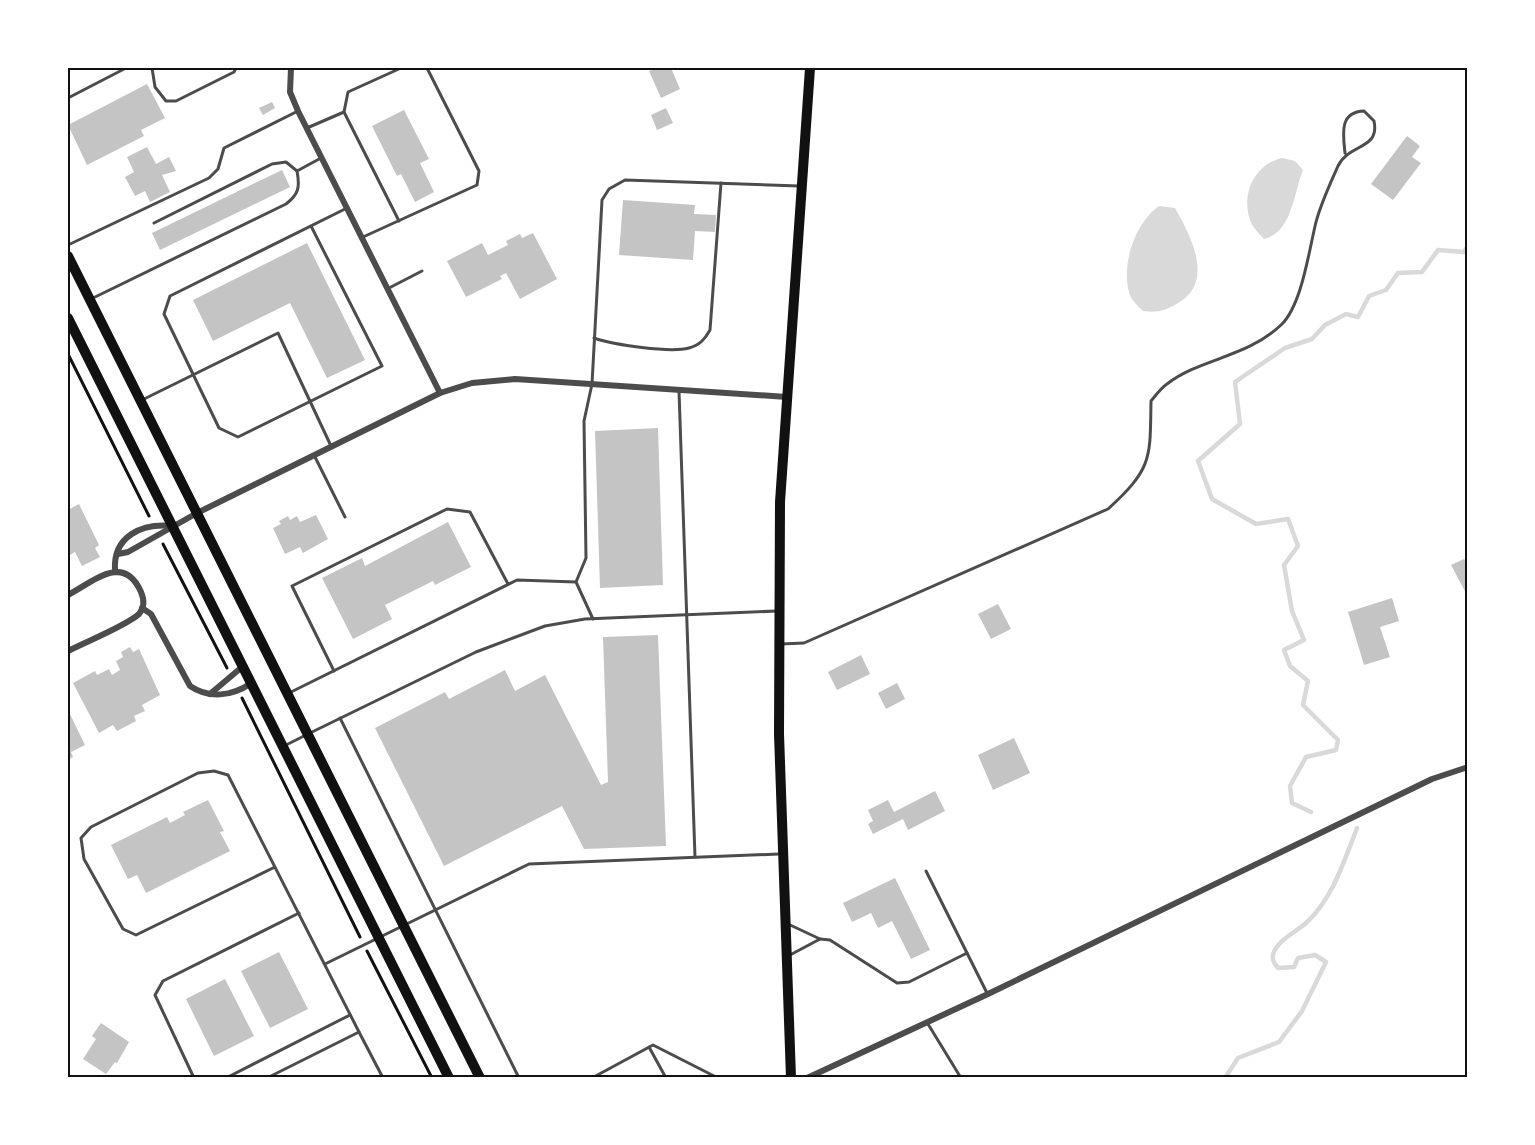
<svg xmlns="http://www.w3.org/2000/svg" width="1535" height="1145" font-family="'Sofia Sans Condensed',sans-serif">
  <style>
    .water { fill: #d9d9d9 }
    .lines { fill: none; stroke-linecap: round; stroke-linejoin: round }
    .stream { stroke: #d9d9d9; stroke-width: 4.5 }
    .building { fill: #c4c4c4 }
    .path { stroke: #111; stroke-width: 3 }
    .service { stroke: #4c4c4c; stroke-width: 3 }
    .minor { stroke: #4c4c4c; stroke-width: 6 }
    .primary { stroke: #111; stroke-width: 10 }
    .trunk { stroke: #111; stroke-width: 10 }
    .neatline { fill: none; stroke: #111; stroke-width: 2 }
  </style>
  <rect width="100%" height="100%" fill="#fff"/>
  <g class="water">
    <path d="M 1282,158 L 1295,161 L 1303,170 C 1294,192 1292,233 1264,239 C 1259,233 1252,227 1250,220 C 1241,193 1255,164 1282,158 Z"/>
    <path d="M 1159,206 L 1175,208 C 1191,236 1215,282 1178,303 C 1164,311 1158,313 1143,311 C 1138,306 1130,299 1129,292 C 1121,263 1136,222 1159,206 Z"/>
  </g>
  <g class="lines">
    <g class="stream">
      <polyline points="1311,812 1292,803 1290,786 1306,757 1336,750 1338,740 1303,705 1308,681 1290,666 1284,650 1304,640 1292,611 1284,565 1298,546 1288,519 1256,524 1212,499 1198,461 1240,424 1235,382 1285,348 1312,339 1325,325 1346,314 1358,317 1369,296 1386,290 1398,273 1422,272 1438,250 1464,252 1468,246"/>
      <path d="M 1225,1078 L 1238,1058 L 1279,1042 L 1302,1011 L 1326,962 L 1315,955 L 1298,958 L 1294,967 L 1278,968 C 1275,964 1272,961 1273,955 C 1276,941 1296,932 1306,923 C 1333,898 1344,861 1357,828"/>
    </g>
  </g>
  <g class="building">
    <polygon points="658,68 671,68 680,89 661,98 649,71"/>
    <polygon points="147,84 165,118 141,130 144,136 87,165 68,125"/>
    <polygon points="272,102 275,108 263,115 259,108"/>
    <polygon points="666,108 673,123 657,130 651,115"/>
    <polygon points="404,110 429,159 420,163 434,192 415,202 401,174 397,176 372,126"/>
    <polygon points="1407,136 1420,146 1412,157 1421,163 1393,200 1371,184"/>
    <polygon points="147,147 156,164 169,157 176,171 162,175 170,192 150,202 145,191 135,196 125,177 134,172 127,157"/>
    <polygon points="282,170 290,187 160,250 152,233"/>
    <polygon points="623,200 695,205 694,214 716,215 715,232 695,231 693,260 619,255"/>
    <polygon points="533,233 557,279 520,299 506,273 500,276 502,279 466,297 447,261 482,243 488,255 508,245 506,241 520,234 522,238"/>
    <polygon points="307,243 365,360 327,378 290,303 213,341 193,300"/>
    <polygon points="658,428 663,585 600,588 595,431"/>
    <polygon points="79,504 99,545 95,548 100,557 82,566 75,552 68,556 68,510"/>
    <polygon points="316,515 328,539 303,553 300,547 285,554 273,528 281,524 279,521 288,516 290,520 297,516 300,522"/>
    <polygon points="448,522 471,567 435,585 433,581 385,605 392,619 353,639 322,578 362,558 365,566"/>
    <polygon points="1464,559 1468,566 1468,597 1451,565"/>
    <polygon points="1392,598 1399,621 1380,627 1390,657 1364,665 1348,612"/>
    <polygon points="998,604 1011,629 991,639 978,614"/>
    <polygon points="658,635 666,846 584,849 562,806 444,866 375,728 445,692 449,699 505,670 515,691 545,675 601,785 608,782 603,637"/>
    <polygon points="130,647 133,652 139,649 160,695 142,705 145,711 134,716 136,721 117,731 113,725 99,733 73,683 95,671 97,675 109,669 112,675 120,670 116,661 123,657 121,652"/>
    <polygon points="861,655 870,674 837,690 828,672"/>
    <polygon points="897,683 905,699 886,709 878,693"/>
    <polygon points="68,710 85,745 71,752 73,757 68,760"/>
    <polygon points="1014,738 1030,773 993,790 978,755"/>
    <polygon points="935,791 945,811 908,830 903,819 873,834 868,824 873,821 868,810 888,800 894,812"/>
    <polygon points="208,800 224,831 220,832 230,851 146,893 137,875 128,879 111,845 167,817 170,823 185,815 183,812"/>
    <polygon points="895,878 930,950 911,959 892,921 878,928 871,913 852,922 843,903"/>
    <polygon points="279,952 308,1009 270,1028 241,971"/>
    <polygon points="225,979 254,1036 214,1056 186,999"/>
    <polygon points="101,1023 129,1042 117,1063 115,1062 106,1074 83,1059 96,1039 92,1036"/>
  </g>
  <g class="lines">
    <g class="path">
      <polyline points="68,354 149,516"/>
      <polyline points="163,544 227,668"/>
      <polyline points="242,698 360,937"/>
      <polyline points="367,951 432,1078"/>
    </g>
    <g class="service">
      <polyline points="152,68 155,87 166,101 176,101 234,72 236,68"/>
      <polyline points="68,98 126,68"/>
      <polyline points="307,128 344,112"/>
      <polyline points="399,221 344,112 348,92 401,68"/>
      <polyline points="154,223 272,164 286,162 297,171"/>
      <polyline points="311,226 382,366 238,437 219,428 164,314 170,296 347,208"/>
      <polyline points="363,237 477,185 479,171 427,68"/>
      <polyline points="68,245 209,178 218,169 224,148 298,111"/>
      <polyline points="389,288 422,271"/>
      <path d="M 91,299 L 286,204 C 299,194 300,187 297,171 L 321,158"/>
      <path d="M 594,338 C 614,345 670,353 689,348 C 700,345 705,339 710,330 L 721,183"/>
      <polyline points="679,391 695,857"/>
      <polyline points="142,400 278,333 331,446"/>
      <polyline points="315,457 345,517"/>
      <polyline points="593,619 576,582 586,558 584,421 592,384 602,200 609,189 625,180 799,186"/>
      <path d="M 781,644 L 804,643 L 1108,509 C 1153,468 1150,458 1151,401 C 1156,395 1161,388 1167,384 C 1201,358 1246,358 1281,325 C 1302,305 1309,250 1316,222 C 1321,203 1330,184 1338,166 C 1349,143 1380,150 1374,121 L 1364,111 C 1339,112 1343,134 1345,153"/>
      <polyline points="334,671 292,586 447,509 470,512 508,584"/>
      <polyline points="289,693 517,580 576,582"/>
      <polyline points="340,718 519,1078"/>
      <polyline points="310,733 476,652 545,626 585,619 777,611"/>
      <polyline points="286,745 304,736"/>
      <polyline points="275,867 136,935 123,929 84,859 81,838 91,827 198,773 214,771 228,775 359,1032"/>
      <polyline points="926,871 987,993"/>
      <polyline points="788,924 820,939 830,940 897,983 909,982 967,953"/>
      <polyline points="790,955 820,939"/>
      <polyline points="325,964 529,864 779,854"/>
      <polyline points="928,1024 961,1078"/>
      <polyline points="649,1047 666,1078"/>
      <polyline points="194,1078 155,995 163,981 299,913"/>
      <polyline points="226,1078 350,1015"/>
      <polyline points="267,1078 359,1032 383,1078"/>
      <polyline points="592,1078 653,1045 718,1078"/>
      <polyline points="695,1078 698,1078"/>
    </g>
    <g class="minor">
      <polyline points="291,68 290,92 298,111 440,393"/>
      <polyline points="118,554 128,552 197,513 440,393 472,383 515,379 787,397"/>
      <path d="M 115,570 C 113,536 142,523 172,526"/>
      <path d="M 68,595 C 94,581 124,553 141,592 C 144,599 145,607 139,614 C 126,626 85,642 68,651"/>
      <path d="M 142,608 L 151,614 L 190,686 C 209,699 232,696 250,684"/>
      <polyline points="210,694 242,667"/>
      <polyline points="807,1078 988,994 1432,779 1468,767"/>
    </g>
    <g class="primary">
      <polyline points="68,256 480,1078"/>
      <polyline points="68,318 449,1078"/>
    </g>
    <polyline class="trunk" points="791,1078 779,734 780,502 810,68"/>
  </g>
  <rect width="1535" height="1145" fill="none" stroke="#ffffff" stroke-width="138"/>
  <rect x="69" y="69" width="1397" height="1007" class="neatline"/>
</svg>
